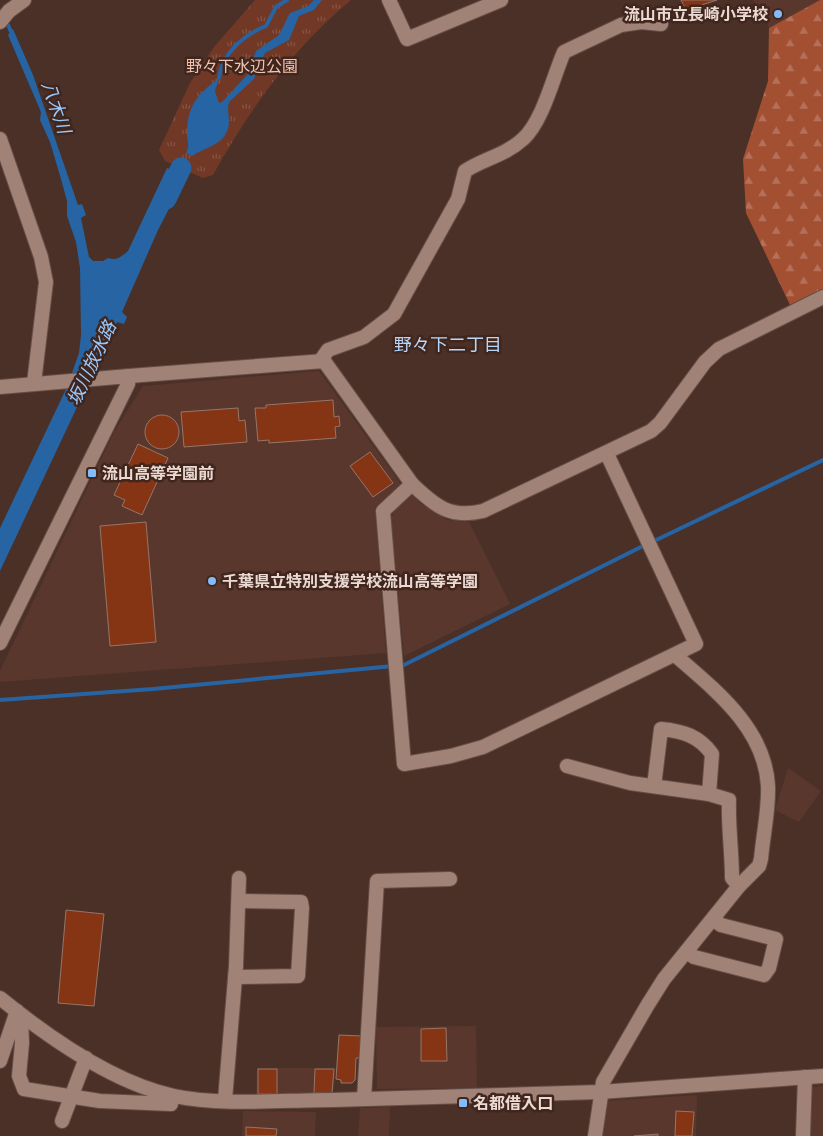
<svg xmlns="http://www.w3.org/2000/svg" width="823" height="1136" font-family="Ubuntu,'Noto Sans JP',sans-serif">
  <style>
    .built { fill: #59372c }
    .forest { fill: url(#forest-firs) }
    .park { fill: url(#park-tufts) }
    .water { fill: #2664a3 }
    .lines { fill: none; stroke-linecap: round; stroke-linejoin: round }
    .stream { stroke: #2664a3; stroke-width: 4 }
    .river { stroke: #2664a3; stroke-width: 21 }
    .building { fill: #853414; stroke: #95766b }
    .minor-casing { stroke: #644e46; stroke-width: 16 }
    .tertiary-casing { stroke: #644e46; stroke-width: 16 }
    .minor { stroke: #a18277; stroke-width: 14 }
    .tertiary { stroke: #a18277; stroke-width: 14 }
    .poi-dot { fill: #84bcfb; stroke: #40261d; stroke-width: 2 }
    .labels { text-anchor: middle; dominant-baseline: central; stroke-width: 5; stroke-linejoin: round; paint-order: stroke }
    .poi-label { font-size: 16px; font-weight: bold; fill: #ebd9d3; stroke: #40261d; text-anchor: start }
    .park-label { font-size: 16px; fill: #f3c3b2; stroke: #40261d }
    .water-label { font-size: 18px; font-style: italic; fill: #99c8fd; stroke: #40261d }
    .neighbourhood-label { font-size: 18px; fill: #b7d6fa; stroke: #40261d }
  </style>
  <defs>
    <pattern id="forest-firs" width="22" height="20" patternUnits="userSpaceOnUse" patternTransform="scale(1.25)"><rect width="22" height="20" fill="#a34f31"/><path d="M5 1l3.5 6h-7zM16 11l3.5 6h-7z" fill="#b47058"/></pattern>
    <pattern id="park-tufts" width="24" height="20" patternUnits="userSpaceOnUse" patternTransform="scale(1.25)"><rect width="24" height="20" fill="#703825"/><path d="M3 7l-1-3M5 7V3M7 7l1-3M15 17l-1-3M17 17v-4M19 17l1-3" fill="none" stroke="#855444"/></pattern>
  </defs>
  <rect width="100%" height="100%" fill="#4b3027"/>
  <g class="built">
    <polygon points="753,0 820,0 769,28"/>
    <polygon points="319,371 401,484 375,508 386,653 0,682 0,671 114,432 143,386"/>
    <polygon points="412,494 420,503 447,520 469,522 510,604 404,656 391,520 394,509"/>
    <polygon points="788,768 821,791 799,822 775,810"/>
    <polygon points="476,1026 477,1088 377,1089 376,1027"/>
    <polygon points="257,1068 336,1068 333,1094 256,1095"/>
    <polygon points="823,1086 823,1136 807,1136 808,1087"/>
    <polygon points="697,1095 696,1136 602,1136 605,1101"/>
    <polygon points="390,1107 389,1136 358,1136 360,1108"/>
    <polygon points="243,1111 316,1112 315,1136 242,1136"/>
  </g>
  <polygon class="forest" points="820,0 823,0 823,291 791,307 746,213 743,159 768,81 769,28"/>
  <path class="park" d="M 255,0 L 351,0 C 292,49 250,109 213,175 L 203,178 L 165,161 L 159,150 L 190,83 L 214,47 Z"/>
  <g class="water">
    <path d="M 314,0 L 322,0 L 314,10 L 299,16 L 289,40 L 265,53 L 254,79 L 229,102 C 227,109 229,116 229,123 C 227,145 207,146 192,156 L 186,153 C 190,146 187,141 187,134 C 187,105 198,94 219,78 L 215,91 L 219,103 L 222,102 L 247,75 L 256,51 L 279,35 L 290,13 L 308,6 Z"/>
    <path d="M 13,29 L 33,75 L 78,205 L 82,204 L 86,215 L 81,218 L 89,257 L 93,261 L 103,261 L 108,258 C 116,261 121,257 128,251 L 167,168 L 186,176 L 158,230 L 122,312 L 127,317 L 124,324 L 117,322 L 0,571 L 0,528 L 67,387 L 79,353 L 81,335 L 80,268 L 76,242 L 67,216 L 67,201 L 61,179 L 50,142 L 40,120 L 41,112 L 8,35 Z"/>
  </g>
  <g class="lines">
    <g class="stream">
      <polyline points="8,25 13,36"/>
      <path d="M 219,78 C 222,53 244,35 266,26 L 276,7 L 287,0"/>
      <polyline points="652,542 823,460"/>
      <polyline points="0,700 153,689 404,665 645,545"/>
    </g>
    <polyline class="river" points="166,199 181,168"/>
  </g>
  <g class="building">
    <polygon points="681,0 717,0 686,10"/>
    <polygon points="333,400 334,417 339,416 340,426 335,427 336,438 269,443 269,440 258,441 255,408 266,408 266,405"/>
    <polygon points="238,408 239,421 245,420 247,442 184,447 181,412"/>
    <circle cx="162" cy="432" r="17"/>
    <polygon points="138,444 168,458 142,515 122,506 125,500 114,495"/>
    <polygon points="370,452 393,483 373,497 350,466"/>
    <polygon points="146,522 156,642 110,646 100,526"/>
    <polygon points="66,910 104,914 94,1006 58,1003"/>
    <polygon points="446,1028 447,1061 421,1061 421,1029"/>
    <polygon points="339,1035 362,1036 360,1058 356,1058 355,1080 352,1083 341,1083 341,1080 336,1079"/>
    <rect x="258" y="1069" width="19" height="25"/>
    <polygon points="315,1069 334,1069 332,1093 314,1093"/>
    <polygon points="676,1111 694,1112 692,1136 675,1136"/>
    <polygon points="246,1127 277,1129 276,1136 246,1136"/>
    <polygon points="658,1134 658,1136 634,1136"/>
  </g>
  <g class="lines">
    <g class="minor-casing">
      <g id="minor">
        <polyline points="389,0 407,39 501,0"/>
        <polyline points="0,22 9,11 24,0"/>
        <polyline points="0,139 41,257 46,282 34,383"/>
        <path d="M 321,360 L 328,350 L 364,337 L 394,314 L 458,199 L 465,171 C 483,159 506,155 523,139 C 543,121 553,77 564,52 L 621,25 L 641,22 L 661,24"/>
        <path d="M 129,376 L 324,361 L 412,484 C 435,506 450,519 483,511 L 651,431 L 660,423 L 705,362 L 719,349 L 823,297"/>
        <polyline points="412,484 383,511 404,764 451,756 483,747 696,644 607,454"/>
        <path d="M 567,766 L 630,783 L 709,794 L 729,800 C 728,826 732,852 732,878 L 739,886"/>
        <path d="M 654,786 L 661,729 C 683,731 699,736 712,754 L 709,794"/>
        <polyline points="687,952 694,957 764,975 769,968 776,939 721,925 714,920"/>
        <polyline points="235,977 298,976 302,908 301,902 239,901"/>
        <polyline points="21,1015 22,1043 19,1076 24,1089 100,1101 171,1104"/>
        <polyline points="0,1061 17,1011"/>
        <polyline points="364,1099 377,881 450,879"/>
        <polyline points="225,1100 236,966 239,878"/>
        <polyline points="333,1100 600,1092 823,1076"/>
        <polyline points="62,1121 86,1058"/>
        <path d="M 595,1136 L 603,1082 L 647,1006 L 664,979 L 739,886 L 759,866 L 761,859 C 763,835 769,810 768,786 C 765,728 715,690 675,655"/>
        <polyline points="803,1136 805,1077"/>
      </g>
    </g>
    <g class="tertiary-casing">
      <g id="tertiary">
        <polyline points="0,387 129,376 128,384 0,643"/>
        <path d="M 0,998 C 48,1037 113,1083 174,1096 C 221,1106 284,1100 333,1100"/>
      </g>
    </g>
    <use href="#minor" class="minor"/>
    <use href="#tertiary" class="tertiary"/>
  </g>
  <g class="poi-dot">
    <circle cx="778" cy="14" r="5"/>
    <rect x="87" y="468" width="10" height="10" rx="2.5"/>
    <circle cx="212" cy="581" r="5"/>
    <rect x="458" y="1098" width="10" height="10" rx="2.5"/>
  </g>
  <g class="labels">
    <g class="poi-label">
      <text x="768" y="14" text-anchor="end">流山市立長崎小学校</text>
      <text x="102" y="473">流山高等学園前</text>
      <text x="222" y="581">千葉県立特別支援学校流山高等学園</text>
      <text x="473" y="1103">名都借入口</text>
    </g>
    <g class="park-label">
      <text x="242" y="66">野々下水辺公園</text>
    </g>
    <g class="water-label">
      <text transform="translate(57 107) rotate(71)">八木川</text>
      <text transform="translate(91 363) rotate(-65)">坂川放水路</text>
    </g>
    <g class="neighbourhood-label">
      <text x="448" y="344">野々下二丁目</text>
    </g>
  </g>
</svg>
